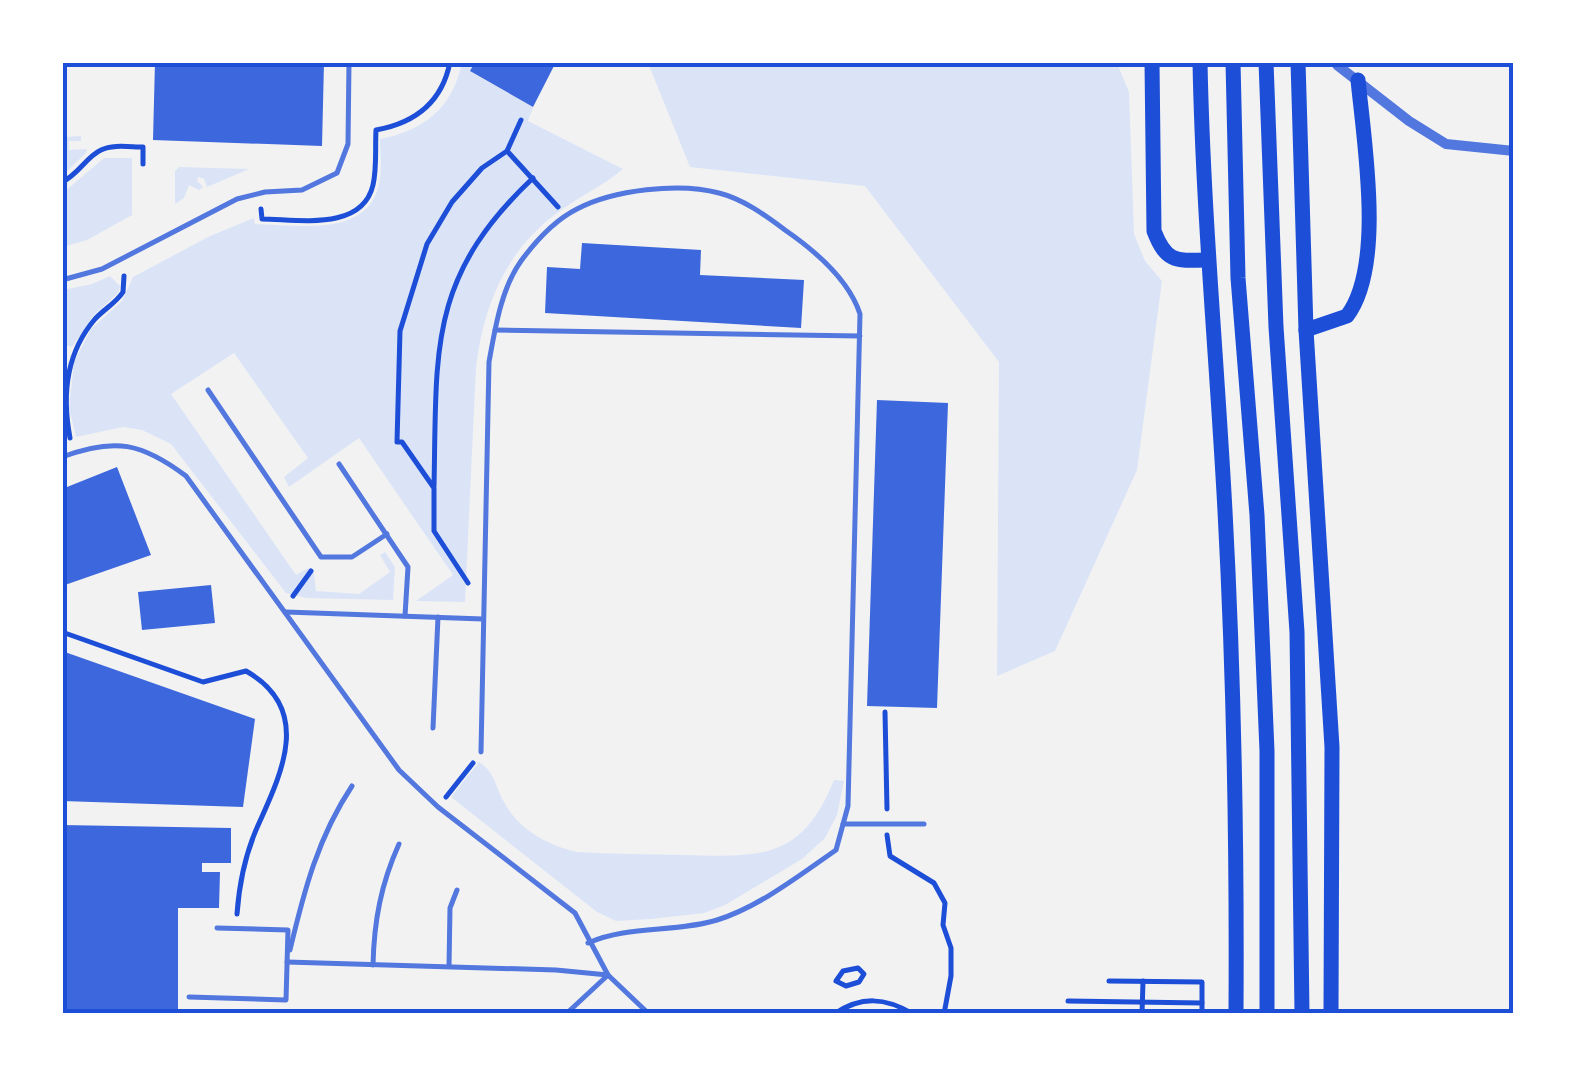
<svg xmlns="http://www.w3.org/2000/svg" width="1576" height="1076" font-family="'Fira Sans',sans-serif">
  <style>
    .green { fill: #dbe4f7 }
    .building { fill: #3d67dc }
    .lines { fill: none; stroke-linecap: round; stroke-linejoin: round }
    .path { stroke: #1d4ed8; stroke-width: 5 }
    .service { stroke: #5277de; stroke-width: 5 }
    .minor { stroke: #5277de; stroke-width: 10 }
    .secondary { stroke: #1d4ed8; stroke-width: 15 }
    .neatline { fill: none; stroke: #1d4ed8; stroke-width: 4 }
  </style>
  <rect width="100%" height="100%" fill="#f2f2f2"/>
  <g class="green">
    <path d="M 462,63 L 475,63 L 471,72 L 533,107 L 528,121 L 623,169 C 604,185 584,194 564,208 C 508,246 484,302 476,367 L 465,602 L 416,601 L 453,575 L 359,438 L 289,487 L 284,477 L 308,458 L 234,353 L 171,394 L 296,575 L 308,568 L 314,573 L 316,591 L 359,594 L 390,572 L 380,555 L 385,552 L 395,567 L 393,600 L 306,598 L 286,593 L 171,444 L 142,430 L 123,427 L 76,437 L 69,408 L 74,362 L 91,329 L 122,301 L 133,277 L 210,236 L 254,218 L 255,224 C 298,225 373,239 380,178 C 382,166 380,152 380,139 C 425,130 452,108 462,63 Z"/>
    <polygon points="648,63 1117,63 1129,92 1134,234 1145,261 1162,281 1137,470 1055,651 997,676 999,362 865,186 690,167"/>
    <polygon points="81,136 81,141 69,141 69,150 87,149 86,153 63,175 63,137"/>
    <polygon points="104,158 132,158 132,215 87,240 63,247 63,193"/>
    <polygon points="179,167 249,169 207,187 204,179 198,177 197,181 203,187 199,190 189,185 184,198 175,204 175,171"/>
    <polygon points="110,276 120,286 118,293 94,315 72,347 65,345 63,349 63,290 92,284"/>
    <path d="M 479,762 C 495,772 495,786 504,802 C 519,830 548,845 577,852 C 613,854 649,854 685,855 C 761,857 802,860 834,780 L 844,781 L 837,815 L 825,838 L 802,859 L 725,905 L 704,913 L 651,919 L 616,921 L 597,912 L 451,797 Z"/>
  </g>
  <g class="building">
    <polygon points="155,62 324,62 322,146 153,140"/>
    <polygon points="475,62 556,62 533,107 470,71"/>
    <polygon points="582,243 701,250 700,275 804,280 801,328 545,313 547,267 580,269"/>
    <polygon points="877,400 948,403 937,708 867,706"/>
    <polygon points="117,467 151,555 62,586 62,489"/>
    <polygon points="211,585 215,623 142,630 138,592"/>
    <polygon points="62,651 255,719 243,807 62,801"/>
    <polygon points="62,825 231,828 231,863 202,863 202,872 220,872 219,908 178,908 178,1014 62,1014"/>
  </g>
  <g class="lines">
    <g class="path">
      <polyline points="508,152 558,207"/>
      <path d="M 62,182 C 78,175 86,157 101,150 C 113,144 130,147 143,147 L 143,164"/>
      <path d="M 261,209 L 262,219 C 297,219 362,232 373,185 C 377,168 375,148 376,130 C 415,123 442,103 450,62"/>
      <path d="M 70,438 C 62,396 66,353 95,319 C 104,309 116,303 123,292 L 124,276"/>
      <path d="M 434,486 C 437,351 427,278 533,178"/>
      <polyline points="468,583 434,531 434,488 402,442 397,442 400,331 427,244 452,202 482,168 507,151 521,120"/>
      <polyline points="293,596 311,571"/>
      <path d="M 62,632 L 203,682 L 246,671 C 315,710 280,776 256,830 C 245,856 239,886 237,914"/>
      <polyline points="885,712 887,809"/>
      <polyline points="446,797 473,763"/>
      <polyline points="887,835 890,856 934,883 945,903 943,925 951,948 951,976 944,1014"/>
      <polygon points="858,968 864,974 859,982 846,986 836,981 843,971"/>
      <polyline points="1109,981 1202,982 1202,1014"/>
      <polyline points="1068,1001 1202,1003"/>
      <path d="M 834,1014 C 861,996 885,997 913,1014"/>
      <polyline points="1142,1014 1143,981"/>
    </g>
    <g class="service">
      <polyline points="62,280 102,269 237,199 265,192 302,190 337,173 348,144 349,62"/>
      <polyline points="495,330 860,336"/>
      <polyline points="208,390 321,557 352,557 387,534"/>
      <path d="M 62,457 C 115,437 142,443 186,476 L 399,770 L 438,807 L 575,913 L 608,975 L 566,1014"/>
      <polyline points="339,464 408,567 405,616"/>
      <polyline points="286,612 483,619"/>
      <polyline points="433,728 438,617"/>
      <path d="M 481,752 L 489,362 C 495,329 501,289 521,261 C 535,242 555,220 577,209 C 613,190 679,182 719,193 C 743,199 765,215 785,230 C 814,250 849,280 860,314 L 848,806 L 836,850 C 800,875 759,907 717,920 C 674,933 629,925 588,943"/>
      <polyline points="843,824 924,824"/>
      <path d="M 290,950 C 304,891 318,837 352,786"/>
      <polyline points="287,962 556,970 608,975 649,1014"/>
      <path d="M 373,965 C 374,921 381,884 399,844"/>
      <polyline points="449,966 450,908 457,890"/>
      <polyline points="189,997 286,1000 288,930 217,928"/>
    </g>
    <polyline class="minor" points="1337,65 1409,121 1446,144 1514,151"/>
    <g class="secondary">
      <path d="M 1152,62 L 1154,231 C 1166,262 1175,261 1207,260"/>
      <path d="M 1200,62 C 1203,213 1217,361 1225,511 C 1234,679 1237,846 1236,1014"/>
      <polyline points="1233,62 1238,278 1257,515 1267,751 1267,1014"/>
      <polyline points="1266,62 1276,327 1297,632 1302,1014"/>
      <polyline points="1298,62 1306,330 1332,747 1331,1014"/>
      <path d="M 1306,330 L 1347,316 C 1385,266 1364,142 1358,80"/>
    </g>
  </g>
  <rect width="1576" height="1076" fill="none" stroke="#ffffff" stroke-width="130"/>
  <rect x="65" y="65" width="1446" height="946" class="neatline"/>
</svg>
